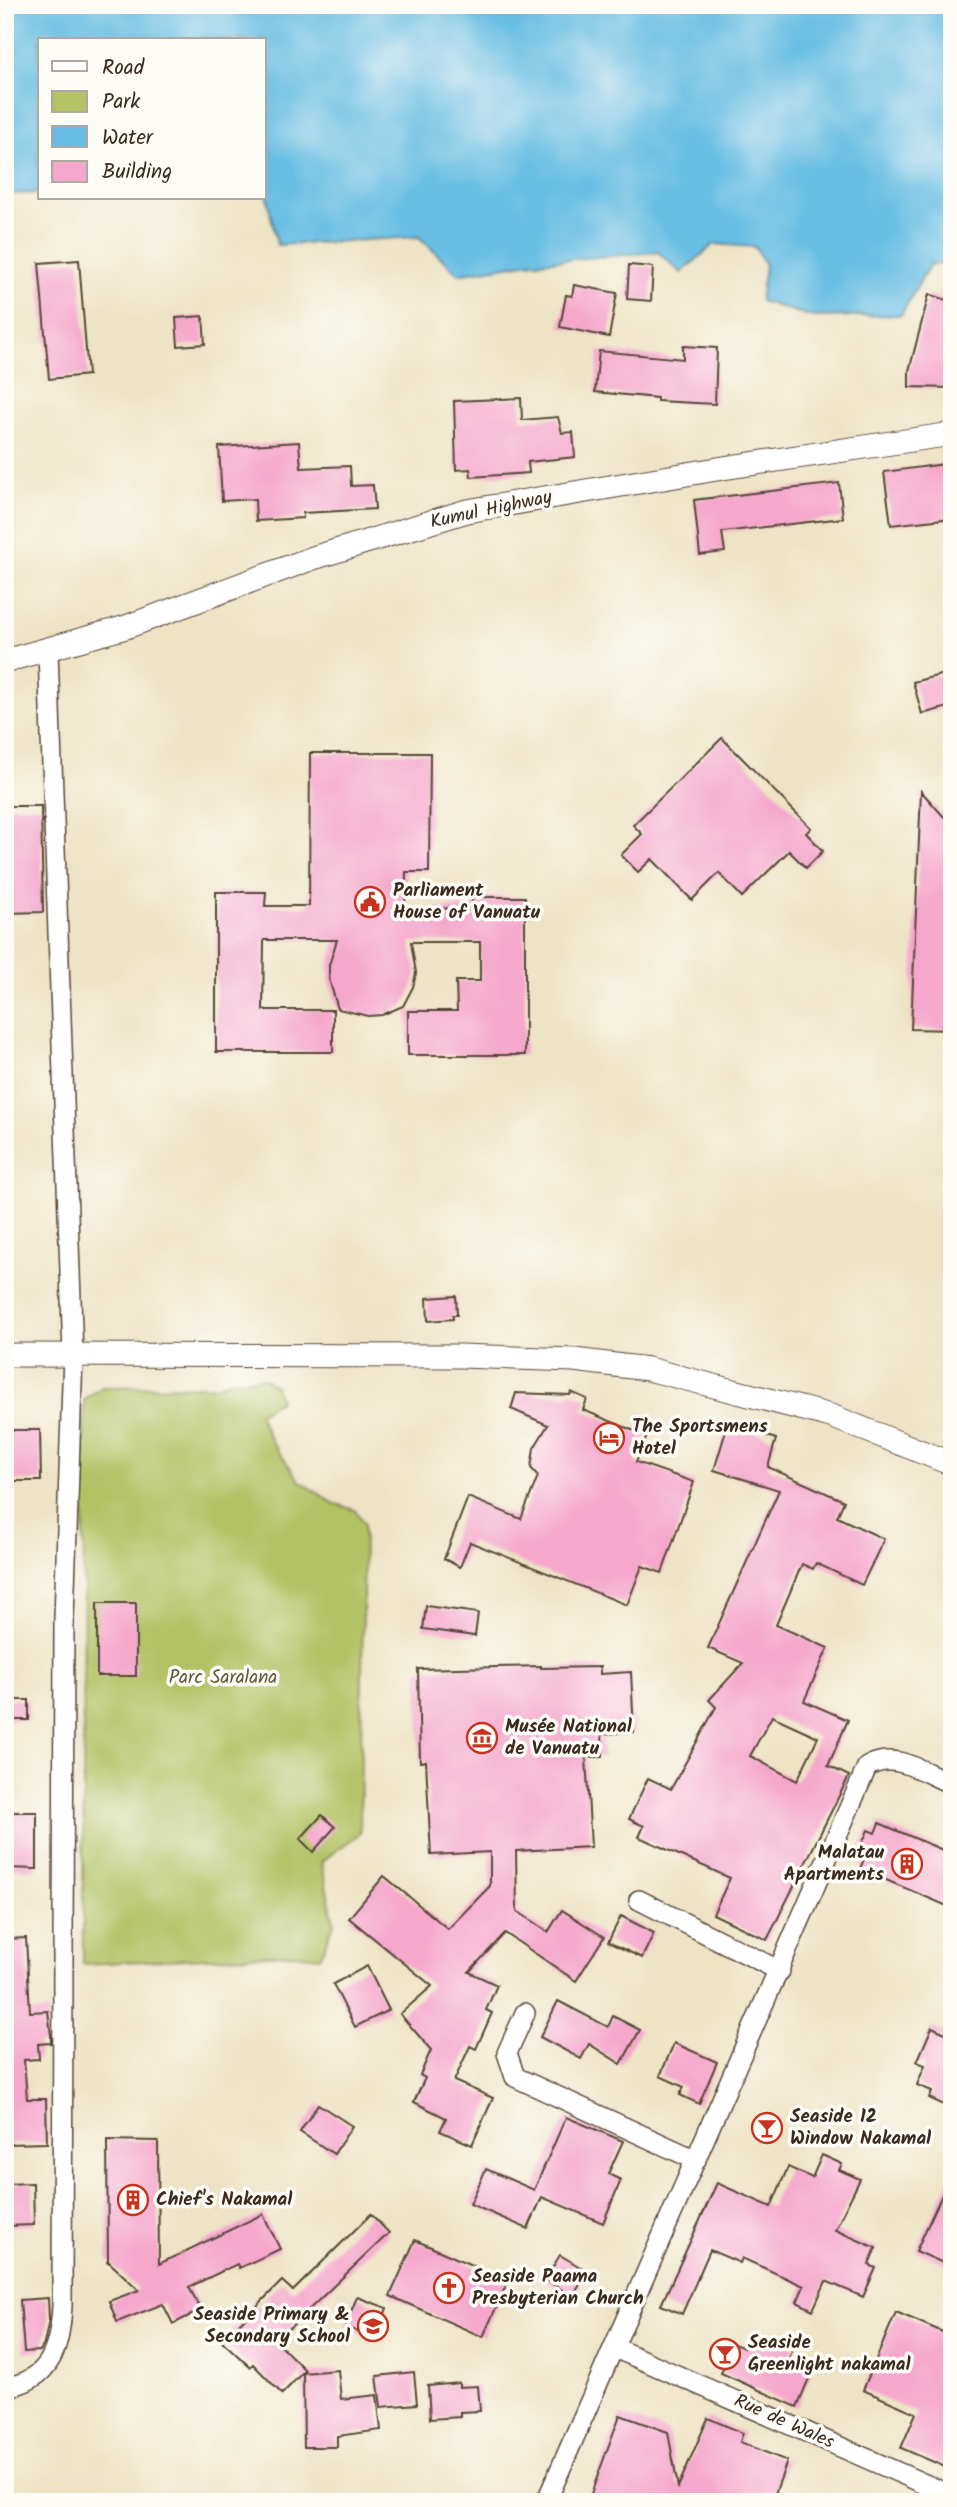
<svg xmlns="http://www.w3.org/2000/svg" width="957" height="2507" font-family="Kalam,sans-serif">
  <style>
    .green { fill: #b2c265; stroke: #767642; stroke-width: 2 }
    .water { fill: #67bde3; stroke: #517480; stroke-width: 2 }
    .building { fill: #f5a7cc; fill-rule: evenodd }
    .lines { fill: none; stroke-linecap: round; stroke-linejoin: round }
    .minor-casing { stroke: #564637; stroke-width: 22 }
    .tertiary-casing { stroke: #564637; stroke-width: 25 }
    .minor { stroke: #fff; stroke-width: 19 }
    .tertiary { stroke: #fff; stroke-width: 23 }
    .labels { text-anchor: middle; dominant-baseline: central; stroke-width: 7; stroke-linejoin: round; paint-order: stroke }
    .street-label { font-size: 19px; fill: #3b2a1e; stroke: #fdfcf7 }
    .poi-label { font-size: 19px; font-weight: bold; fill: #3b2a1e; stroke: #fdfcf7; text-anchor: start }
    .park-label { font-size: 19px; fill: #5f5833; stroke: #fdfcf7 }
  </style>
  <rect width="100%" height="100%" fill="#fdfcf7"/>
  <filter id="ink" filterUnits="userSpaceOnUse"><feTurbulence type="fractalNoise" baseFrequency=".0143" numOctaves="2"/><feDisplacementMap in="SourceGraphic" scale="14" xChannelSelector="R" yChannelSelector="G"/><feConvolveMatrix kernelMatrix="1 2 1 2 8 2 1 2 1" color-interpolation-filters="sRGB"/></filter>
  <filter id="wash" filterUnits="userSpaceOnUse"><feTurbulence type="fractalNoise" baseFrequency=".00686" numOctaves="4" result="noise"/><feDisplacementMap in="SourceGraphic" scale="28" xChannelSelector="R" yChannelSelector="G"/><feGaussianBlur stdDeviation="1.57" result="paint"/><feColorMatrix in="noise" values="0 0 0 0 0 0 0 0 0 0 0 0 0 0 0 0 0 1.4 0 .05"/><feComposite in="paint" operator="in"/></filter>
  <g filter="url(#wash)">
    <rect width="100%" height="100%" fill="#eee3c5"/>
    <polygon class="green" points="263,1378 275,1386 280,1400 258,1414 271,1441 300,1481 333,1503 355,1510 364,1523 360,1833 321,1862 334,1923 320,1957 293,1954 83,1964 84,1400 102,1387 216,1386 230,1380"/>
    <polygon class="water" points="5,5 952,5 952,265 930,264 901,315 813,317 760,301 765,265 755,247 714,244 681,273 658,252 525,263 458,274 419,237 277,245 264,182 264,40 40,40 40,193 5,194"/>
    <g id="blocks">
      <g class="building">
        <polygon points="79,260 88,375 49,379 39,263"/>
        <polygon points="629,265 653,267 651,301 627,299"/>
        <polygon points="574,285 617,293 609,337 560,327 566,295 572,296"/>
        <polygon points="929,294 952,302 952,388 909,387 909,371"/>
        <polygon points="203,316 205,344 178,346 176,318"/>
        <polygon points="683,346 717,348 715,404 657,401 657,398 595,392 599,351 683,359"/>
        <polygon points="521,398 522,420 558,417 562,433 573,432 575,457 528,462 529,473 471,477 470,469 456,470 454,401"/>
        <polygon points="299,442 301,468 350,466 351,486 373,485 375,509 303,513 303,518 256,521 255,499 222,501 219,447"/>
        <polygon points="952,463 952,518 891,525 884,472"/>
        <polygon points="839,483 843,518 722,532 725,552 700,555 694,500"/>
        <polygon points="952,672 952,706 922,714 913,682"/>
        <polygon points="722,738 811,828 806,833 823,851 806,868 789,851 742,897 719,873 692,900 652,859 638,872 621,855 642,834 633,825"/>
        <polygon points="310,753 430,753 429,872 406,872 405,909 472,908 472,897 525,897 525,1055 408,1055 408,1011 457,1011 456,981 480,981 480,942 411,942 416,973 413,987 403,1006 382,1015 368,1016 338,1009 329,979 329,965 337,940 264,940 263,1010 333,1010 333,1052 216,1052 216,892 266,892 265,906 309,906"/>
        <polygon points="921,791 944,817 952,817 952,1030 911,1029"/>
        <polygon points="5,806 41,806 43,912 5,913"/>
        <polygon points="456,1296 457,1315 453,1315 453,1319 428,1321 427,1298"/>
        <polygon points="571,1392 587,1399 583,1410 647,1436 636,1462 694,1482 662,1573 642,1566 627,1605 470,1542 460,1567 444,1559 468,1497 521,1519 538,1476 531,1468 534,1448 548,1425 511,1409 516,1393 570,1395"/>
        <path d="M 728,1424 L 776,1439 L 768,1467 L 844,1501 L 837,1517 L 884,1539 L 862,1585 L 816,1563 L 813,1569 L 802,1564 L 776,1625 L 828,1648 L 804,1701 L 848,1720 L 828,1766 L 849,1776 L 767,1940 L 713,1914 L 730,1878 L 639,1837 L 644,1826 L 629,1819 L 648,1778 L 671,1789 L 716,1707 L 709,1700 L 743,1663 L 708,1648 L 779,1490 L 714,1470 ZM 772,1716 L 818,1737 L 797,1781 L 750,1756 Z"/>
        <polygon points="5,1430 40,1430 41,1481 5,1481"/>
        <rect x="97" y="1603" width="39" height="73"/>
        <polygon points="426,1606 478,1613 475,1636 423,1629"/>
        <polygon points="541,1666 541,1668 600,1667 600,1674 631,1672 634,1732 602,1734 603,1757 586,1757 591,1847 516,1851 517,1911 548,1932 562,1910 604,1937 576,1981 505,1933 469,1972 497,1985 486,2010 492,2013 476,2049 470,2046 454,2081 493,2098 472,2145 440,2131 446,2118 414,2102 425,2078 420,2075 431,2050 400,2014 432,1986 349,1918 384,1876 448,1929 490,1886 490,1852 431,1855 426,1761 420,1762 418,1669"/>
        <rect x="5" y="1700" width="24" height="20"/>
        <polygon points="5,1812 37,1812 37,1869 5,1868"/>
        <polygon points="322,1815 335,1827 313,1852 300,1839"/>
        <polygon points="879,1823 952,1854 952,1908 860,1869 864,1859 857,1856 868,1830 875,1833"/>
        <polygon points="621,1916 654,1933 642,1958 608,1942"/>
        <polygon points="26,1938 30,2012 48,2011 51,2036 51,2043 38,2044 39,2059 24,2060 27,2099 46,2099 47,2143 8,2144 5,1939"/>
        <polygon points="367,1966 389,2010 355,2027 333,1984"/>
        <polygon points="558,2001 608,2027 613,2016 640,2030 621,2064 589,2044 581,2059 540,2037"/>
        <polygon points="932,2027 952,2036 952,2101 949,2100 946,2106 929,2098 932,2091 917,2085 925,2065 917,2062"/>
        <polygon points="674,2043 717,2062 699,2104 680,2095 684,2087 660,2076"/>
        <polygon points="318,2104 352,2126 334,2154 300,2132"/>
        <polygon points="566,2117 623,2141 608,2174 621,2180 603,2223 542,2197 528,2229 470,2204 486,2169 534,2190"/>
        <polygon points="107,2140 158,2141 159,2264 263,2214 280,2249 239,2268 237,2264 189,2287 201,2310 173,2324 163,2304 117,2322 109,2301 139,2290 108,2261"/>
        <polygon points="822,2155 842,2164 839,2170 860,2179 835,2230 876,2248 869,2265 876,2268 863,2297 826,2281 813,2310 797,2302 804,2286 742,2258 740,2263 710,2250 682,2314 661,2305 717,2183 771,2207 788,2167 812,2178"/>
        <polygon points="952,2173 952,2267 916,2251"/>
        <polygon points="33,2183 34,2225 5,2226 5,2184"/>
        <polygon points="371,2214 389,2233 276,2341 305,2370 282,2394 253,2364 250,2367 222,2341 282,2281 293,2291"/>
        <polygon points="415,2240 508,2281 483,2337 390,2296"/>
        <polygon points="560,2255 587,2271 573,2296 545,2280"/>
        <polygon points="357,2297 387,2308 375,2340 345,2326"/>
        <polygon points="48,2298 49,2320 44,2344 40,2351 24,2352 20,2300"/>
        <polygon points="896,2312 952,2336 952,2470 901,2448 916,2413 863,2390"/>
        <polygon points="750,2336 774,2347 778,2338 794,2345 789,2359 813,2369 797,2407 721,2373 734,2344 744,2348"/>
        <polygon points="338,2370 341,2399 377,2395 381,2430 337,2436 337,2447 304,2447 303,2373"/>
        <polygon points="414,2372 417,2404 381,2407 377,2376"/>
        <polygon points="459,2383 459,2387 478,2386 480,2411 460,2412 460,2417 430,2419 428,2386"/>
        <polygon points="620,2415 668,2432 678,2487 708,2418 743,2433 740,2442 787,2461 772,2502 588,2502"/>
      </g>
    </g>
  </g>
  <g filter="url(#ink)">
    <use href="#blocks" fill-opacity="0" stroke="#564637" stroke-width="2"/>
    <g class="lines">
      <g class="minor-casing">
        <g id="minor">
          <polyline points="639,1900 780,1971"/>
          <polyline points="525,2013 507,2053 515,2077 696,2160"/>
          <polyline points="615,2348 952,2496"/>
          <path d="M 5,2387 C 51,2381 60,2347 62,2306 L 64,1618 L 73,1355 L 48,651"/>
          <path d="M 546,2502 L 867,1767 C 894,1750 925,1773 952,1784"/>
        </g>
      </g>
      <g class="tertiary-casing">
        <g id="tertiary">
          <polyline points="5,661 126,627 313,558 467,511 723,468 952,434"/>
          <polyline points="5,1355 460,1356 574,1360 648,1369 831,1416 952,1464"/>
        </g>
      </g>
      <use href="#minor" class="minor"/>
      <use href="#tertiary" class="tertiary"/>
    </g>
  </g>
  <defs>
    <g id="civic-ring" transform="scale(1.575)"><circle r="9.5" fill="#fdfcf7" stroke="#c8321e" stroke-width="1.5"/><path d="M-.6-6.5H3V-4.5H.6V-3L4-1V1h2V6H-6V1h2V-1L-.6-3ZM-1.2 2.5V6h2.4V2.5Z" fill="#c8321e"/></g>
    <g id="hotel-ring" transform="scale(1.575)"><circle r="9.5" fill="#fdfcf7" stroke="#c8321e" stroke-width="1.5"/><path d="M-6-4.5h1.5V1H6V5H4.5V3h-9V5H-6ZM-4 0a1.8 1.8 0 1 1 3.6 0ZM.5 0V-2.5h3Q6-2.5 6 0Z" fill="#c8321e"/></g>
    <g id="museum-ring" transform="scale(1.575)"><circle r="9.5" fill="#fdfcf7" stroke="#c8321e" stroke-width="1.5"/><path d="M0-6L6-3V-2H-6V-3ZM-5-1h2V3h-2ZM-1-1h2V3h-2ZM3-1h2V3H3ZM-6 4H6V6H-6Z" fill="#c8321e"/></g>
    <g id="building-ring" transform="scale(1.575)"><circle r="9.5" fill="#fdfcf7" stroke="#c8321e" stroke-width="1.5"/><path d="M-4-6H4V6H1V3H-1V6H-4ZM-2.5-4.3h1.7v1.8h-1.7ZM.8-4.3h1.7v1.8H.8ZM-2.5-1h1.7V.8h-1.7ZM.8-1h1.7V.8H.8Z" fill="#c8321e"/></g>
    <g id="bar-ring" transform="scale(1.575)"><circle r="9.5" fill="#fdfcf7" stroke="#c8321e" stroke-width="1.5"/><path d="M-6-5H6L.8 .8V4.5H3.5V6h-7V4.5H-.8V.8Z" fill="#c8321e"/></g>
    <g id="church-ring" transform="scale(1.575)"><circle r="9.5" fill="#fdfcf7" stroke="#c8321e" stroke-width="1.5"/><path d="M-1.2-6h2.4v3.5h3.3v2.4h-3.3V6h-2.4V-.1h-3.3v-2.4h3.3Z" fill="#c8321e"/></g>
    <g id="school-ring" transform="scale(1.575)"><circle r="9.5" fill="#fdfcf7" stroke="#c8321e" stroke-width="1.5"/><path d="M0-5L7-2L0 1L-7-2ZM-4 1L0 2.5L4 1V4Q0 6-4 4Z" fill="#c8321e"/></g>
  </defs>
  <g fill-rule="evenodd">
    <use href="#civic-ring" x="370" y="902"/>
    <use href="#hotel-ring" x="609" y="1438"/>
    <use href="#museum-ring" x="482" y="1738"/>
    <use href="#building-ring" x="907" y="1864"/>
    <use href="#bar-ring" x="767" y="2128"/>
    <use href="#building-ring" x="133" y="2200"/>
    <use href="#church-ring" x="449" y="2288"/>
    <use href="#school-ring" x="373" y="2326"/>
    <use href="#bar-ring" x="725" y="2354"/>
  </g>
  <g class="labels">
    <g class="street-label">
      <text transform="translate(491 510) rotate(-12)">Kumul Highway</text>
      <text transform="translate(784 2422) rotate(24)">Rue de Wales</text>
    </g>
    <g class="poi-label">
      <text x="393" y="891">Parliament<tspan x="393" dy="22">House of Vanuatu</tspan></text>
      <text x="632" y="1427">The Sportsmens<tspan x="632" dy="22">Hotel</tspan></text>
      <text x="505" y="1727">Musée National<tspan x="505" dy="22">de Vanuatu</tspan></text>
      <text x="884" y="1853" text-anchor="end">Malatau<tspan x="884" dy="22">Apartments</tspan></text>
      <text x="790" y="2117">Seaside 12<tspan x="790" dy="22">Window Nakamal</tspan></text>
      <text x="156" y="2200">Chief's Nakamal</text>
      <text x="472" y="2277">Seaside Paama<tspan x="472" dy="22">Presbyterian Church</tspan></text>
      <text x="350" y="2315" text-anchor="end">Seaside Primary &amp;<tspan x="350" dy="22">Secondary School</tspan></text>
      <text x="748" y="2343">Seaside<tspan x="748" dy="22">Greenlight nakamal</tspan></text>
    </g>
    <g class="park-label">
      <text x="223" y="1678">Parc Saralana</text>
    </g>
  </g>
  <rect width="957" height="2507" fill="none" stroke="#fdfcf7" stroke-width="28"/>
  <rect x="38" y="38" width="228" height="161" fill="#fdfcf7" stroke="#afa8a0" stroke-width="2"/>
  <rect x="52" y="61" width="35" height="10" fill="#ffffff" stroke="#afa8a0" stroke-width="2"/>
  <text x="102" y="74" font-size="21" fill="#3b2a1e">Road</text>
  <rect x="52" y="91" width="35" height="21" fill="#b2c265" stroke="#afa8a0" stroke-width="2"/>
  <text x="102" y="108" font-size="21" fill="#3b2a1e">Park</text>
  <rect x="52" y="126" width="35" height="21" fill="#67bde3" stroke="#afa8a0" stroke-width="2"/>
  <text x="102" y="144" font-size="21" fill="#3b2a1e">Water</text>
  <rect x="52" y="161" width="35" height="21" fill="#f5a7cc" stroke="#afa8a0" stroke-width="2"/>
  <text x="102" y="178" font-size="21" fill="#3b2a1e">Building</text>
</svg>
